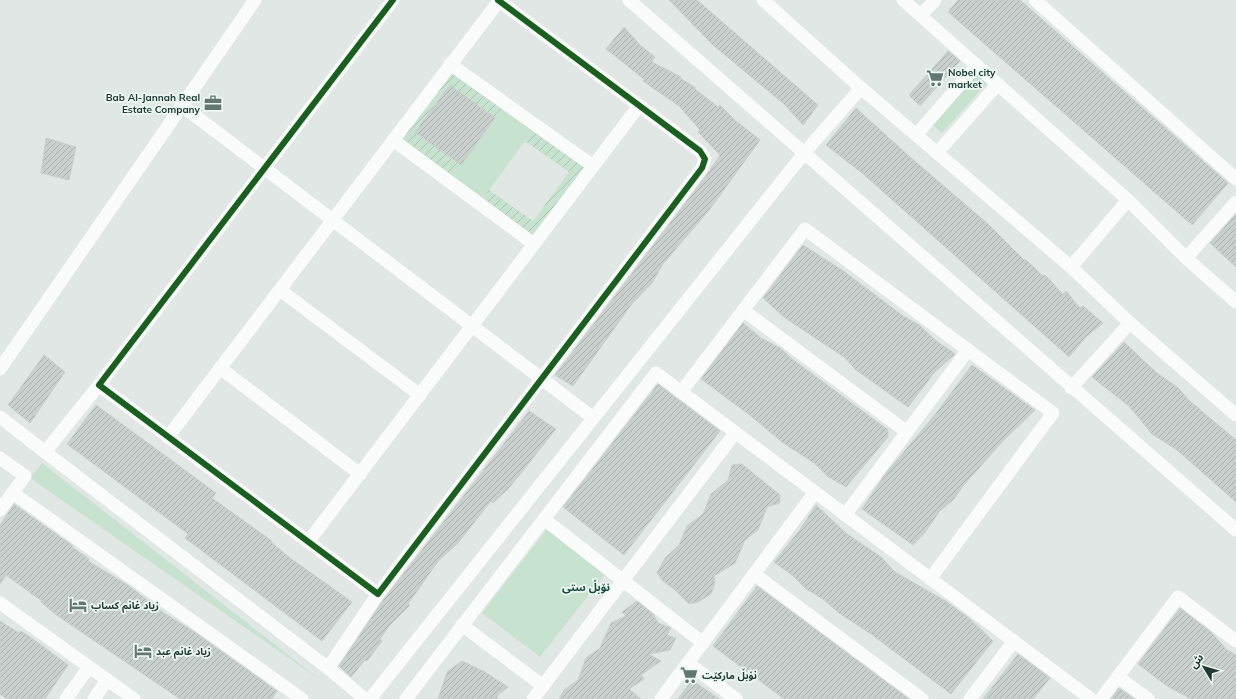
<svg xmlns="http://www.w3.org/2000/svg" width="1236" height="699" font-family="Mulish,'Noto Sans Arabic',sans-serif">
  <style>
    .green { fill: #c8e2d0 }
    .garden { fill: url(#garden-furrows) }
    .building { fill: url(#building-hatch); stroke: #c9cfcd }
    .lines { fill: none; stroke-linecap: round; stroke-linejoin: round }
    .minor { stroke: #fafbfb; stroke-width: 13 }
    .cycleway-casing { stroke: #edf7f2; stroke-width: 8 }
    .cycleway { stroke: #1b5e20; stroke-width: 6 }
    .labels { text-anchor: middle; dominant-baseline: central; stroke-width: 3.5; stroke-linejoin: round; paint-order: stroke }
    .poi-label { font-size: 10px; font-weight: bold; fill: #1e3a33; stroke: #edf7f2; text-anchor: start }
    .neighbourhood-label { font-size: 11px; font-weight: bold; fill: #1a4c41; stroke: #edf7f2 }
  </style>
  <defs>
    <pattern id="garden-furrows" width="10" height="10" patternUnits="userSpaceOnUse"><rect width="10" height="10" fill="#c8e2d0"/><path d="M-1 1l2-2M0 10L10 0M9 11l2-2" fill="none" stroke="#abc3b3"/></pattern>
    <pattern id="building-hatch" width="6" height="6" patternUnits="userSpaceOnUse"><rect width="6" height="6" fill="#c9cfcd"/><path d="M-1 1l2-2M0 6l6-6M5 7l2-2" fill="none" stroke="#acb2b0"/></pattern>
  </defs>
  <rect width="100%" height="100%" fill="#e0e7e4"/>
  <g class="green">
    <polygon points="977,73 988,82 942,133 932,124"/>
    <polygon points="505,105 536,126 479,204 449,181"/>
    <polygon points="42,463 319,679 30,478"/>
    <polygon points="547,529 606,573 540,657 482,613"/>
  </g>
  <g class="garden">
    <polygon points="450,64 505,105 495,118 450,85 415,131 461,165 449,181 393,140"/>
    <polygon points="536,126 593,166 534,244 479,204 489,190 533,221 569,172 525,141"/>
  </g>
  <g class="building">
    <polygon points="669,0 697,0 818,105 803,125 785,105 713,45"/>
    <polygon points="958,0 1020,0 1228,183 1192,225 948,12"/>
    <polygon points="624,27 640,45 655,57 652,62 681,77 680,78 696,88 695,89 718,107 720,105 736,121 760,140 710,209 663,264 652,283 631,305 573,386 555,375 708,173 720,155 698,132 700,130 679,106 643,81 645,80 606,49"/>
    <polygon points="948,51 960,61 920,106 909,95"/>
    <polygon points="450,85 495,118 461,165 415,132"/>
    <polygon points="856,108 910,157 988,224 1024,260 1025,259 1043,276 1045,275 1063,294 1066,291 1080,308 1083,306 1103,323 1086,337 1069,357 862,173 826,145"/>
    <polygon points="46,138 76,147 69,180 41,173"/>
    <polygon points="1236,214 1236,267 1210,243"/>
    <polygon points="803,245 842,270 903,316 919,325 935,340 955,354 934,373 908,407 856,370 844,357 785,318 763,298"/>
    <polygon points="743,323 761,338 780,348 792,359 888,430 888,437 846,487 827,476 814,463 782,442 751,416 701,379"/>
    <polygon points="1124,342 1157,373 1177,387 1191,402 1236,440 1236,502 1177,450 1152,434 1129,406 1092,377"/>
    <polygon points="44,355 65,372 30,423 8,405"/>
    <polygon points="972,365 1035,410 1002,442 963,486 954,499 939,512 924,534 913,545 862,509 886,473 934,416"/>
    <polygon points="658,384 720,431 624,555 563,507"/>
    <polygon points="96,405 216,493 212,498 272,541 271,542 290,558 352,602 322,641 185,538 188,534 67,444"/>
    <polygon points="529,411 556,429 509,488 493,503 491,501 458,543 439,560 408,604 410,605 389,626 380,639 382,641 367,661 365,660 351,677 339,666 384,599"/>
    <polygon points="742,464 780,495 780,503 767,507 758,530 745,540 735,563 714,576 715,583 711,594 698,602 689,604 675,590 663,581 657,573 665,558 679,545 687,526 703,514 711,494 728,480 732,465"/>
    <polygon points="14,504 73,546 72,547 89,559 88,561 129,586 164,613 196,633 277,691 272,699 180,699 55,614 41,602 42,601 6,575 0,584 0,525"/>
    <polygon points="816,505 847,534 881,557 895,572 947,602 970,619 993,641 951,694 871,634 839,613 823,599 806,589 792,575 774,562 799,531"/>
    <polygon points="757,586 909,699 784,699 713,646"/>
    <polygon points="637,601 653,614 658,623 671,628 667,635 676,638 670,650 649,654 661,661 641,675 644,679 629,689 641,699 559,699 564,690 578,680 586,658 600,648 611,623 626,616 622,612"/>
    <polygon points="1180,608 1211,632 1226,649 1236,655 1236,699 1191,699 1167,686 1138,664"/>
    <polygon points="0,621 19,633 21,631 37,642 68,665 45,699 7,699 0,694"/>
    <polygon points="1018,654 1050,678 1033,699 983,699"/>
    <polygon points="462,661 485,672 508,687 498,695 497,699 438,699 447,672"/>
    <polygon points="692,680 719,699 678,699"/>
    <polygon points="1119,688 1134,699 1111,699"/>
  </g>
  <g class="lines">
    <g class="minor">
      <polyline points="393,0 99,385 378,594 702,168 705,159 700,151 498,0"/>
      <polyline points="629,0 1236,530"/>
      <polyline points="763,0 861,88 1071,267 1130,323 1236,415"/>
      <polyline points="903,0 1128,200 1186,258 1236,302"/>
      <polyline points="1035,0 1236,179"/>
      <polyline points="921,15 935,0"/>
      <polyline points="450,64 593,166"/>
      <polyline points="181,105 592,417"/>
      <polyline points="916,135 977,65"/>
      <polyline points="393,140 534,244"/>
      <polyline points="937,153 998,84"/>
      <polyline points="1186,258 1236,202"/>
      <polyline points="1071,267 1128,200"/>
      <polyline points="280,290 420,395"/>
      <polyline points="743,310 907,432"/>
      <polyline points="220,368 360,474"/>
      <polyline points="0,369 255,0"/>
      <polyline points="1071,388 1130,323"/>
      <polyline points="681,392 805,229 1053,413 930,579"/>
      <polyline points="0,417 45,452 99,385"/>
      <polyline points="168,437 499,1"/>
      <polyline points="45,452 328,668 378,594"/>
      <polyline points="0,458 25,476 0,510"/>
      <polyline points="13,493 302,699"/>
      <polyline points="845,515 968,350"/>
      <polyline points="544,519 703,643"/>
      <polyline points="308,542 638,107"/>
      <polyline points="754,574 922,699"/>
      <polyline points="0,603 134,699"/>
      <polyline points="462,625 543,686"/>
      <polyline points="688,663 736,699"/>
      <polyline points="328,668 365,699"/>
      <polyline points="1118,677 1148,699"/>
      <polyline points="66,699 89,667"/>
      <polyline points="94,699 107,680"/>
      <polyline points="370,699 805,152 861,88"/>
      <polyline points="406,699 656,373 1091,699"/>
      <polyline points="533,699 735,433"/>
      <polyline points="661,699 815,492"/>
      <polyline points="970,699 1014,641"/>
      <polyline points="1101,699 1178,597 1236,641"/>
    </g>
    <g class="cycleway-casing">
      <polyline id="cycleway" points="393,0 99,385 378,594 702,168 705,159 700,151 498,0"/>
    </g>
    <use href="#cycleway" class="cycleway"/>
  </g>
  <defs>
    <g id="supermarket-bare" transform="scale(1.38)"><path d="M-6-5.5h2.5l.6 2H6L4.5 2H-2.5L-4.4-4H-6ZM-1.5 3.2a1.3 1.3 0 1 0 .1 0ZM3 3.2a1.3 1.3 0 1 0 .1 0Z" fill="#627771" stroke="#edf7f2" stroke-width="2.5" paint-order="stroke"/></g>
    <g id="office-bare" transform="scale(1.38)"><path d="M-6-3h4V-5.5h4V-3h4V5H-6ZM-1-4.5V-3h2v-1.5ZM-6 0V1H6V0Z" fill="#627771" stroke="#edf7f2" stroke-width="2.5" paint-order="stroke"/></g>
    <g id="hotel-bare" transform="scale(1.38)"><path d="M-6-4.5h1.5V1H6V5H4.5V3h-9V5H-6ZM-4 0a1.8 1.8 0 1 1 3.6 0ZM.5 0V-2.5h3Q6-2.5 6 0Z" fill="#627771" stroke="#edf7f2" stroke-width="2.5" paint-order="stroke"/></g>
  </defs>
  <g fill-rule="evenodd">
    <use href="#supermarket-bare" x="935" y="78"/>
    <use href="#office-bare" x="213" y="103"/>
    <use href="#hotel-bare" x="78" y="605"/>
    <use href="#hotel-bare" x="143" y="651"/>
    <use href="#supermarket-bare" x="689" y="675"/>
  </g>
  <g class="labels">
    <g class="poi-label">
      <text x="948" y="72">Nobel city<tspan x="948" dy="12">market</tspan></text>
      <text x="200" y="97" text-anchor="end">Bab Al-Jannah Real<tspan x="200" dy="12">Estate Company</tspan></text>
      <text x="91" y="605">زياد غانم كساب</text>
      <text x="156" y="651">زياد غانم عبد</text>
      <text x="702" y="675">نۆبڵ مارکێت</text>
    </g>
    <g class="neighbourhood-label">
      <text x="586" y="587">نۆبڵ ستی</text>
    </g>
  </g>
  <g transform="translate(1204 667) rotate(308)" stroke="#edf7f2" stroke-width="3" paint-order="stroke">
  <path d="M0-3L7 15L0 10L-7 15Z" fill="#1e3a33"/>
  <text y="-6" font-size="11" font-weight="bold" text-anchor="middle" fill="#1e3a33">ش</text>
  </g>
</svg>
